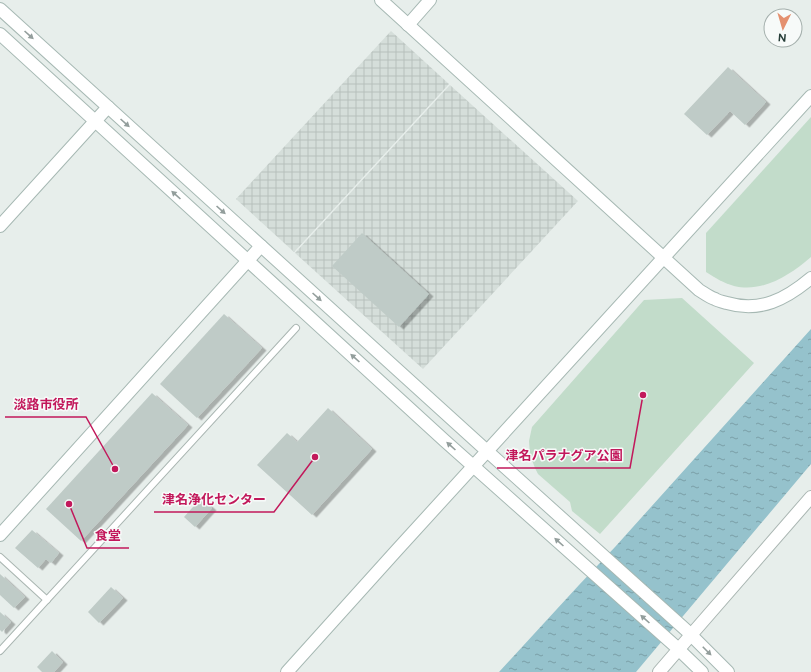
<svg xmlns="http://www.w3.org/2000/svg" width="811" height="672" font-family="Figtree,'Noto Sans JP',sans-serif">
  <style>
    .industrial { fill: url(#industrial-grid) }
    .park { fill: #c2dcca }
    .water { fill: url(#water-ripples) }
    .building { fill: #bfcbc7; filter: url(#shadow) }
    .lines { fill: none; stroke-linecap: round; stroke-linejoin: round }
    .lane-casing { stroke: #aab6b2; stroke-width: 8 }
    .street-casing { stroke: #aab6b2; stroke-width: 14 }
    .secondary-casing { stroke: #a6b8b3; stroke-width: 14 }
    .lane { stroke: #fff; stroke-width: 6 }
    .street { stroke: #fff; stroke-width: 12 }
    .secondary { stroke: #fff; stroke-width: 12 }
    .oneway { fill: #939e9c }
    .leader { fill: none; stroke: #c2185b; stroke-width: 1.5 }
    .callout-dot { fill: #c2185b; stroke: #f7faf9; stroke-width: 1.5 }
    .callout-label { font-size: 13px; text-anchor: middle; font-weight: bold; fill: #c2185b; stroke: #f7faf9; stroke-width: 3; stroke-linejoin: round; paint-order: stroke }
  </style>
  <defs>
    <pattern id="industrial-grid" width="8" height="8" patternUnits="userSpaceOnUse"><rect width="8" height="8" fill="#d5deda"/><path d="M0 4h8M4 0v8" fill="none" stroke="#b7c0bc"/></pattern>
    <pattern id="water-ripples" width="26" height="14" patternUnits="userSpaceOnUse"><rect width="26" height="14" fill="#95c2cc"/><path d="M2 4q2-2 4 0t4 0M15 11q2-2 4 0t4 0" fill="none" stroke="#7a9fa7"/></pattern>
    <filter id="shadow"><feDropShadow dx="4.5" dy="2.5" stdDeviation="0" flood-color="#0004"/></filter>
  </defs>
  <rect width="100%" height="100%" fill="#e7eeeb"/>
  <g class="industrial">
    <polygon points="391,31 449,84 294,252 236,199"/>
    <polygon points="450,85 578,201 423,369 295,253"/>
  </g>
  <g class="park">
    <path d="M 811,117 L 811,257 C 790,275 763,293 734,286 C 724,283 715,278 706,272 L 706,233 Z"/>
    <polygon points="682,298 754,363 600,534 572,511 570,502 538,474 535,468 530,455 529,441 532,427 644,300"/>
  </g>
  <polygon class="water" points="811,329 811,464 636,672 499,672 579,585 615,547"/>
  <g class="building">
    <polygon points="728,67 766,102 745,125 730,111 707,135 684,114"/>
    <polygon points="362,233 429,294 399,327 332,266"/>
    <polygon points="224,314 262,348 197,418 160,384"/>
    <polygon points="152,393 188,425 81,541 46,509"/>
    <polygon points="328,408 372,449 312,515 257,465 287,433 297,442"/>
    <polygon points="201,498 212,508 195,527 184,517"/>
    <polygon points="32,530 59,553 51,563 46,559 38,568 15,548"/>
    <polygon points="0,574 25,597 14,608 0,595"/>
    <polygon points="111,587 123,598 99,623 88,612"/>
    <polygon points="0,612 11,622 2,632 0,630"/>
    <polygon points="52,651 63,662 54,672 42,672 37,667"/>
  </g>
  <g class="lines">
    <g class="lane-casing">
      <g id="lane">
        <polyline points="0,557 47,600"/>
        <polyline points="0,651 296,328"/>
      </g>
    </g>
    <g class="street-casing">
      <polyline id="street" points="659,672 678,650 691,635 811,497"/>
    </g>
    <g class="secondary-casing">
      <g id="secondary">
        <path d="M 381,0 L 699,290 C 704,293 709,297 715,299 C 718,301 723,302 727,303 C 760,313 786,299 811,278"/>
        <polyline points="0,9 487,451 686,630 728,672"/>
        <polyline points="408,25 430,0"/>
        <polyline points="0,34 445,441 674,645 702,672"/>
        <polyline points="0,226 108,107"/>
        <polyline points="0,535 261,246"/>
        <polyline points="287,672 396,551 811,96"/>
      </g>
    </g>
    <use href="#lane" class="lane"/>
    <use href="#street" class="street"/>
    <use href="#secondary" class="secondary"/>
  </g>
  <defs><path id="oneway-solid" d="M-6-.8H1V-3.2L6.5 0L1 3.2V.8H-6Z"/></defs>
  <g class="oneway">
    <use href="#oneway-solid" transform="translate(29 35) rotate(42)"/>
    <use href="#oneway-solid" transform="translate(125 123) rotate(42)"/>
    <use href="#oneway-solid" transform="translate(176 195) rotate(-138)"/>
    <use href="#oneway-solid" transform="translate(221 210) rotate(42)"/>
    <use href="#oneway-solid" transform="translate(317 297) rotate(42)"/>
    <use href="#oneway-solid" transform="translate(355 358) rotate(-138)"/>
    <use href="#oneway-solid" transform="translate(451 446) rotate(-138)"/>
    <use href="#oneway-solid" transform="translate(559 542) rotate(-138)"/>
    <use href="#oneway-solid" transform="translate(645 619) rotate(-138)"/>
    <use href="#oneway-solid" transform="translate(707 651) rotate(45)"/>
  </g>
  <path class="leader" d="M115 469L86 417H5M643 395L630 468H497M315 457L274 512H154M69 504L87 548H129"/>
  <g class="callout-dot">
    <circle cx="115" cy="469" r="4"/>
    <circle cx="643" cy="395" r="4"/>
    <circle cx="315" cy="457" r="4"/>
    <circle cx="69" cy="504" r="4"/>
  </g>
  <g class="callout-label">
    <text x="46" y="409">淡路市役所</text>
    <text x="564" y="460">津名パラナグア公園</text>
    <text x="214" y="504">津名浄化センター</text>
    <text x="108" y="540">食堂</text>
  </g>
  <g transform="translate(783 28) rotate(185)"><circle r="19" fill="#f7faf9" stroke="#a4afac"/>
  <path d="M0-3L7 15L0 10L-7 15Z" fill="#e4906f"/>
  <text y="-6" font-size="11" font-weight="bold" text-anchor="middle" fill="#273e39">N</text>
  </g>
</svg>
